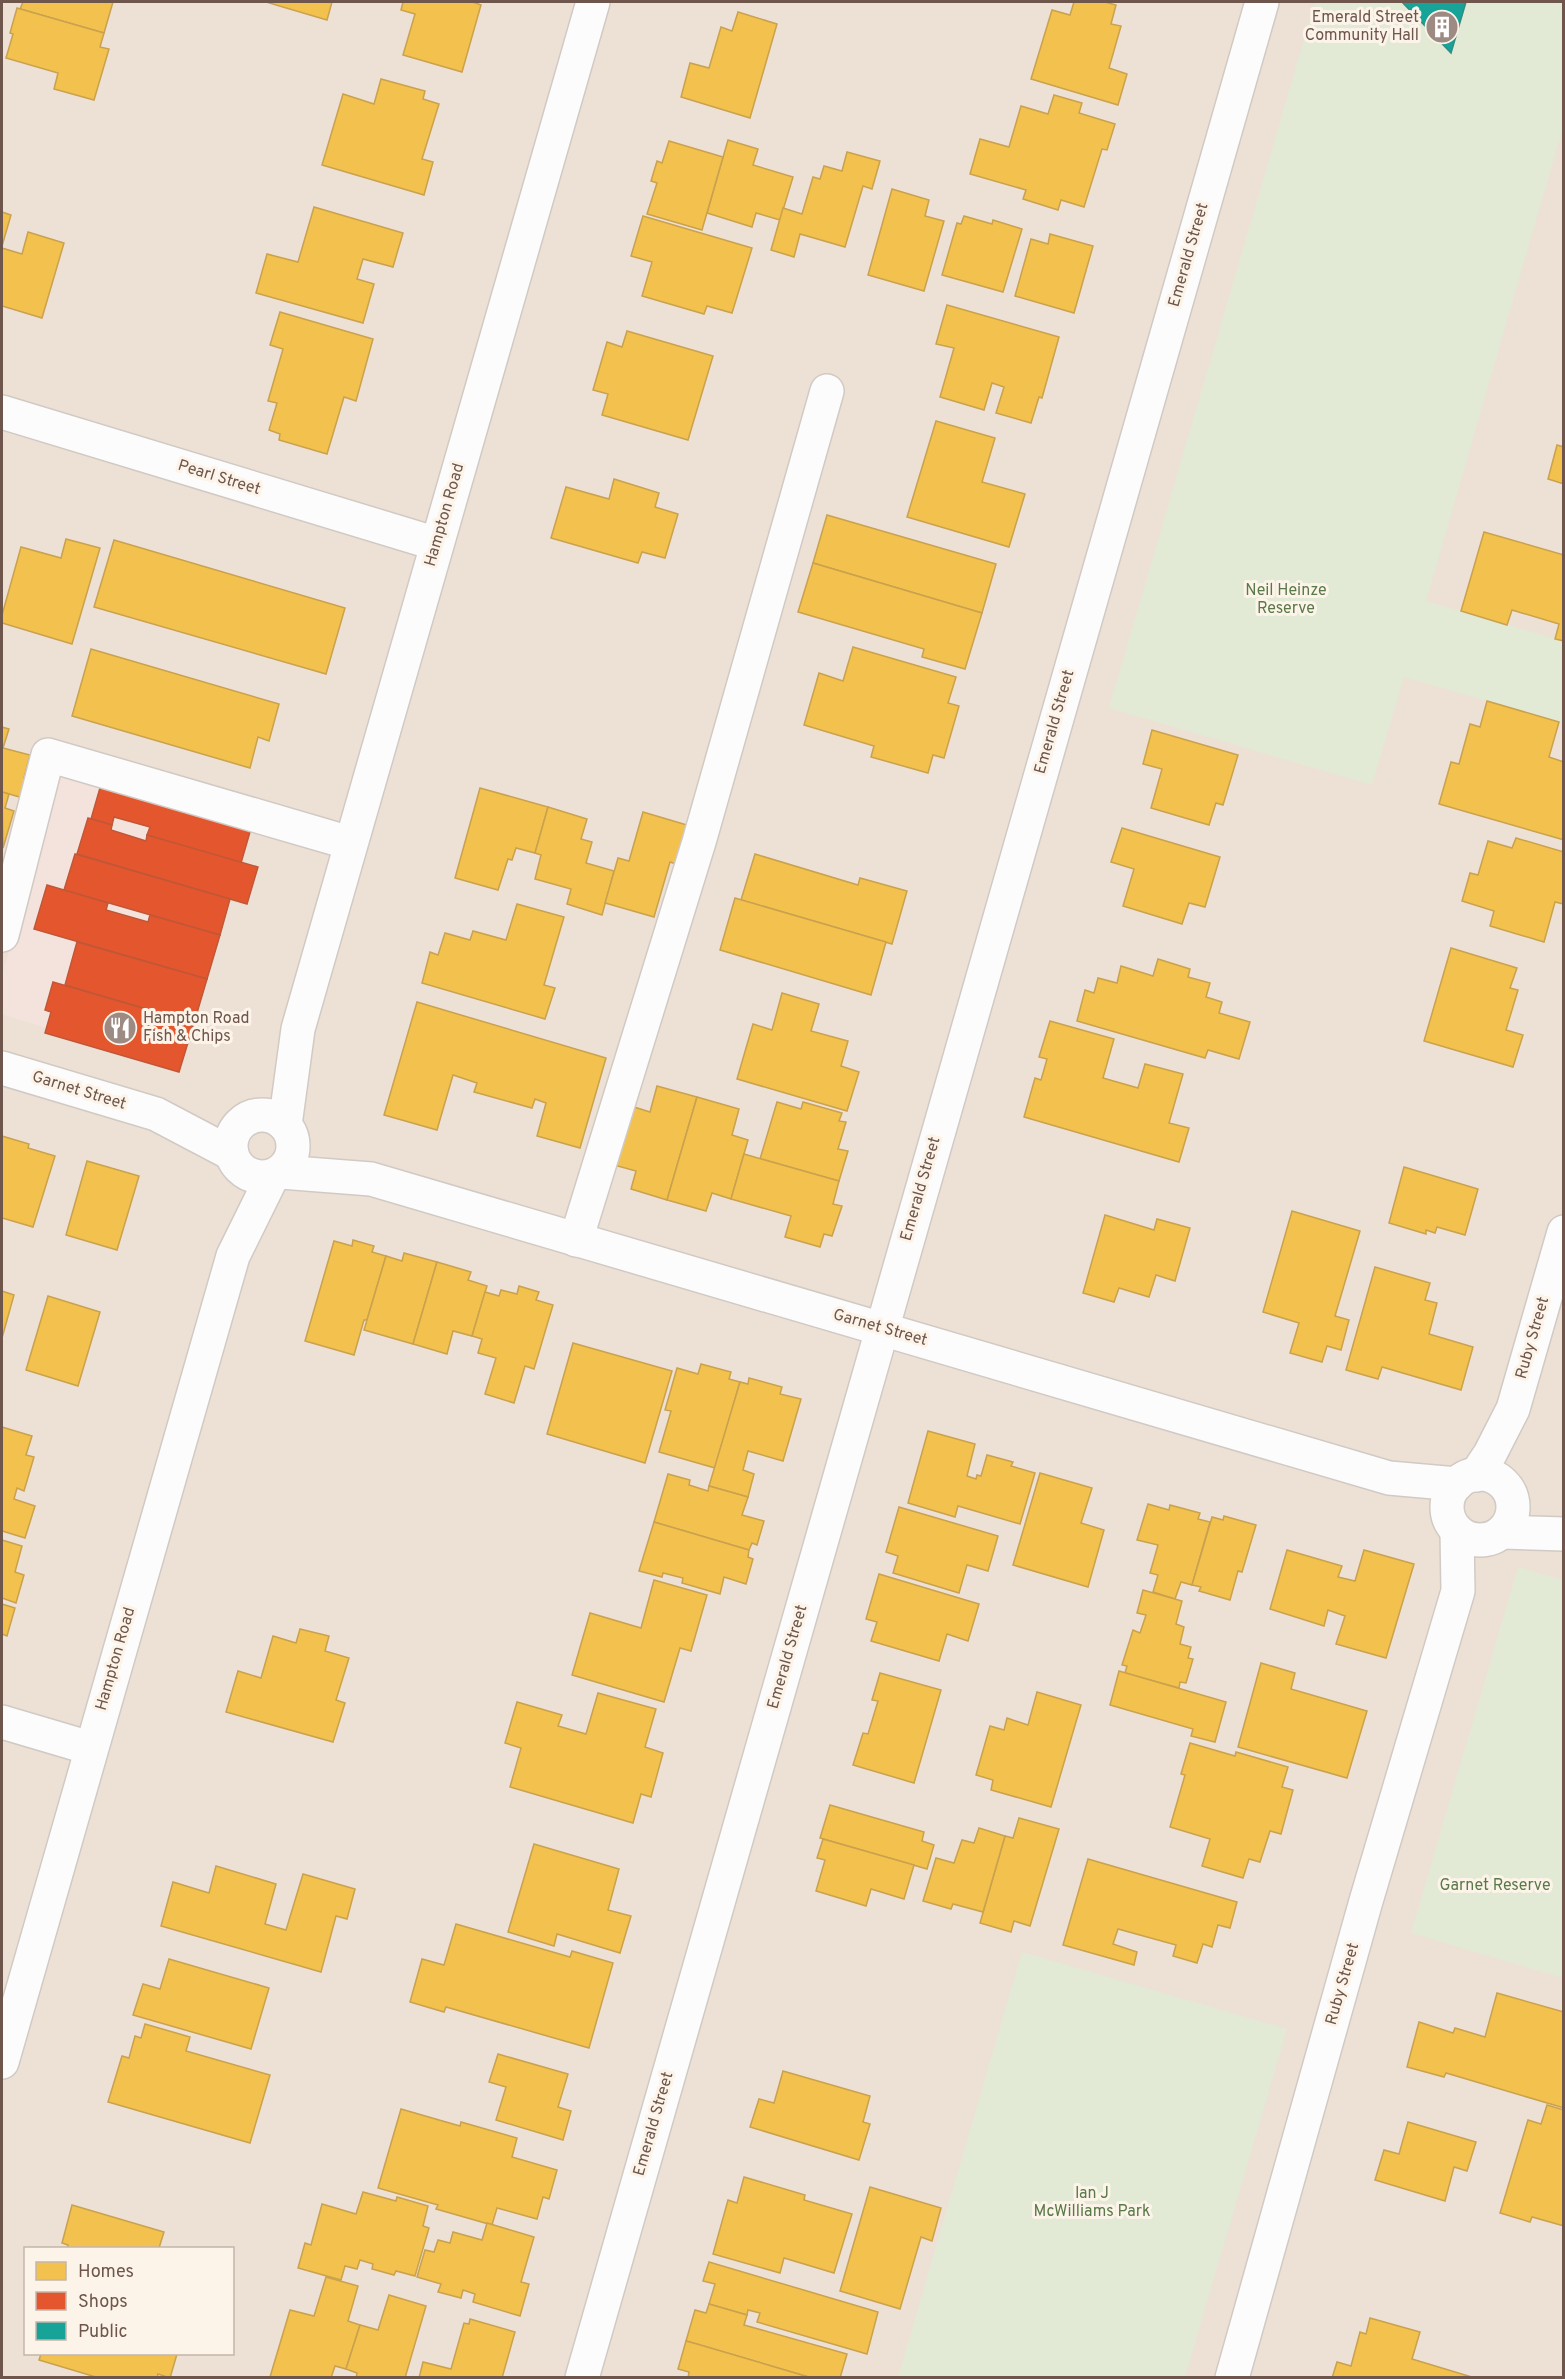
<svg xmlns="http://www.w3.org/2000/svg" width="1565" height="2379" font-family="Overpass,sans-serif">
  <style>
    .residential { fill: #ede1d6; fill-rule: evenodd }
    .commercial { fill: #f4e3dc }
    .green { fill: #e2e9d4 }
    .homes { fill: #f2c14e; stroke: #caa14d; stroke-width: 1.5 }
    .shops { fill: #e4572e; stroke: #c15737; stroke-width: 1.5 }
    .public { fill: #17a398; stroke: #318c81; stroke-width: 1.5 }
    .lines { fill: none; stroke-linecap: round; stroke-linejoin: round }
    .minor-casing { stroke: #d1cac4; stroke-width: 36 }
    .minor { stroke: #fdfcfc; stroke-width: 33 }
    .labels { text-anchor: middle; dominant-baseline: central; stroke-width: 6; stroke-linejoin: round; paint-order: stroke }
    .poi-label { font-size: 16px; fill: #6e564c; stroke: #fdf4e9; text-anchor: end }
    .street-label { font-size: 16px; fill: #6e564c; stroke: #fdf4e9 }
    .park-label { font-size: 16px; fill: #597948; stroke: #fdf4e9 }
  </style>
  <rect width="100%" height="100%" fill="#f4eee8"/>
  <path class="residential" d="M 2,2 L 1563,2 L 1563,2377 L 2,2378 ZM 26,2248 L 232,2248 L 232,2354 L 26,2354 Z"/>
  <polygon class="commercial" points="62,770 250,826 179,1070 2,1014 2,975"/>
  <g class="green">
    <polygon points="1315,2 1563,2 1563,127 1426,601 1563,641 1563,723 1404,677 1372,785 1109,708"/>
    <polygon points="1518,1567 1563,1580 1563,1978 1411,1933"/>
    <polygon points="1022,1952 1287,2029 1185,2377 898,2377"/>
  </g>
  <g class="homes">
    <polygon points="23,2 113,2 104,33 20,9"/>
    <polygon points="270,2 332,2 327,20 269,3"/>
    <polygon points="403,2 473,2 481,5 462,72 403,55 415,14 401,10"/>
    <polygon points="1074,2 1105,2 1116,5 1111,24 1121,26 1109,68 1127,74 1118,105 1031,79 1052,10 1070,15"/>
    <polygon points="17,8 104,33 100,47 109,49 94,100 54,89 58,73 6,58 13,34 10,33"/>
    <polygon points="738,12 777,24 750,118 681,97 690,63 709,68 721,27 732,31"/>
    <polygon points="381,79 425,91 423,99 439,104 422,159 433,162 424,195 322,165 343,94 374,104"/>
    <polygon points="1054,95 1082,103 1079,113 1115,124 1107,150 1102,149 1084,207 1061,200 1058,210 1023,199 1026,190 970,174 980,139 1009,147 1021,106 1048,114"/>
    <polygon points="728,140 758,149 753,165 793,177 780,220 756,213 752,227 707,213"/>
    <polygon points="669,141 723,157 702,230 647,214 657,183 651,181 657,161 662,163"/>
    <polygon points="847,152 880,161 872,189 863,186 845,247 800,234 794,257 771,250 783,208 802,214 813,177 820,179 824,166 842,171"/>
    <polygon points="892,189 929,200 925,216 944,221 924,291 868,275"/>
    <polygon points="314,207 403,233 393,267 363,259 357,279 374,284 363,323 256,293 267,254 298,262"/>
    <polygon points="2,212 11,215 2,246"/>
    <polygon points="643,216 752,248 732,313 707,306 704,314 642,296 652,262 631,256"/>
    <polygon points="964,216 992,224 993,220 1022,229 1003,292 942,275 957,223 961,224"/>
    <polygon points="28,232 64,243 42,318 2,306 2,248 22,254"/>
    <polygon points="1050,234 1093,246 1074,313 1015,296 1031,239 1048,244"/>
    <polygon points="947,305 1059,337 1042,398 1039,397 1031,423 996,413 1004,387 992,383 984,410 940,397 954,348 936,344"/>
    <polygon points="280,312 373,339 356,401 344,397 327,454 279,440 280,434 269,430 277,403 268,401 283,349 270,345"/>
    <polygon points="627,331 713,356 688,440 602,415 608,394 593,390 607,342 622,347"/>
    <polygon points="936,421 995,438 982,482 1025,494 1009,547 907,517"/>
    <polygon points="1557,445 1564,447 1564,484 1548,479"/>
    <polygon points="614,479 659,493 655,507 678,514 665,558 642,552 638,563 551,538 566,487 609,499"/>
    <polygon points="827,515 996,564 982,613 813,563"/>
    <polygon points="1484,532 1564,555 1564,641 1555,639 1559,624 1512,610 1507,625 1461,611"/>
    <polygon points="66,539 100,548 72,644 2,623 2,615 21,547 61,558"/>
    <polygon points="114,540 345,608 326,674 94,607"/>
    <polygon points="813,563 982,613 965,669 922,657 924,649 798,612"/>
    <polygon points="853,647 956,677 948,703 959,706 944,758 933,755 928,773 871,757 874,746 804,725 819,673 843,681"/>
    <polygon points="91,649 279,704 269,741 258,737 250,768 72,716"/>
    <polygon points="1487,701 1559,722 1549,757 1564,762 1564,840 1439,804 1451,762 1459,764 1470,724 1480,727"/>
    <polygon points="2,727 9,729 3,748 30,755 24,778 28,779 23,798 2,792"/>
    <polygon points="1152,730 1238,755 1223,805 1216,803 1209,825 1151,808 1162,769 1143,764"/>
    <polygon points="480,788 548,807 535,853 516,848 512,860 508,859 498,890 455,878"/>
    <polygon points="2,792 9,794 5,808 14,811 3,848"/>
    <polygon points="548,807 587,819 581,839 592,842 586,863 614,871 602,915 567,904 571,889 535,879 541,855 535,853"/>
    <polygon points="643,812 687,825 676,864 670,862 654,917 605,903 618,858 629,861"/>
    <polygon points="1122,828 1220,857 1205,907 1189,903 1182,924 1123,906 1134,869 1111,862"/>
    <polygon points="1516,838 1564,852 1564,903 1563,904 1555,902 1544,942 1490,926 1494,911 1462,901 1470,873 1478,875 1488,841 1512,848"/>
    <polygon points="755,854 858,885 860,878 907,891 892,944 741,900"/>
    <polygon points="735,898 886,942 871,995 720,950"/>
    <polygon points="517,904 564,917 544,985 555,988 545,1019 422,983 430,952 438,955 445,933 470,940 473,931 506,940"/>
    <polygon points="1451,948 1517,968 1510,988 1518,990 1506,1030 1523,1035 1513,1067 1424,1041"/>
    <polygon points="1158,959 1190,969 1188,977 1210,983 1206,997 1222,1002 1219,1013 1250,1022 1239,1059 1208,1050 1205,1058 1077,1021 1085,990 1094,993 1098,978 1117,983 1121,966 1153,976"/>
    <polygon points="782,993 819,1004 811,1031 848,1041 841,1066 859,1072 847,1111 737,1079 753,1024 772,1030"/>
    <polygon points="417,1002 606,1058 580,1148 537,1136 546,1103 535,1099 532,1108 474,1092 477,1083 453,1075 437,1130 384,1115"/>
    <polygon points="1050,1021 1114,1039 1103,1078 1138,1088 1145,1064 1183,1074 1169,1123 1189,1128 1179,1162 1024,1117 1035,1078 1041,1080 1047,1059 1039,1057"/>
    <polygon points="657,1086 697,1097 667,1200 631,1189 636,1171 614,1165 631,1106 650,1112"/>
    <polygon points="697,1097 739,1109 732,1135 748,1140 731,1199 712,1193 706,1211 667,1200"/>
    <polygon points="777,1102 801,1109 803,1102 842,1113 839,1121 846,1122 838,1149 848,1151 839,1181 760,1159"/>
    <polygon points="2,1136 29,1144 28,1148 55,1156 33,1227 2,1218"/>
    <polygon points="744,1154 839,1181 833,1204 842,1206 832,1236 824,1234 820,1247 785,1237 791,1216 731,1199"/>
    <polygon points="87,1161 139,1176 117,1250 66,1235"/>
    <polygon points="1404,1167 1478,1189 1465,1235 1437,1227 1435,1233 1426,1230 1426,1234 1389,1223"/>
    <polygon points="1292,1211 1360,1231 1335,1316 1349,1320 1341,1350 1327,1346 1322,1362 1290,1353 1299,1323 1263,1312"/>
    <polygon points="1105,1215 1154,1230 1157,1219 1190,1228 1175,1281 1156,1275 1149,1297 1119,1288 1114,1302 1083,1293"/>
    <polygon points="353,1240 374,1246 372,1252 386,1256 367,1320 364,1320 354,1355 305,1341 334,1241 352,1246"/>
    <polygon points="404,1253 437,1262 413,1344 364,1330 386,1256 402,1261"/>
    <polygon points="437,1262 471,1272 468,1280 487,1286 472,1336 453,1331 447,1354 413,1344"/>
    <polygon points="1375,1267 1430,1283 1425,1300 1437,1303 1429,1334 1473,1347 1461,1390 1382,1367 1378,1379 1346,1370"/>
    <polygon points="519,1286 539,1292 536,1300 553,1305 534,1369 525,1366 514,1403 485,1394 496,1358 478,1353 482,1339 472,1336 485,1292 499,1296 501,1290 517,1294"/>
    <polygon points="2,1291 14,1295 2,1338"/>
    <polygon points="48,1296 100,1312 78,1386 26,1370"/>
    <polygon points="573,1343 672,1371 645,1463 547,1434"/>
    <polygon points="701,1364 731,1372 729,1379 740,1382 715,1468 659,1452 671,1411 665,1410 677,1368 698,1374"/>
    <polygon points="749,1378 782,1387 780,1394 801,1399 783,1461 748,1451 743,1470 754,1474 748,1497 709,1486 740,1382 748,1384"/>
    <polygon points="2,1427 32,1436 26,1455 34,1457 24,1491 17,1488 14,1499 35,1506 25,1538 2,1531"/>
    <polygon points="928,1431 975,1444 967,1476 976,1479 977,1475 981,1476 987,1455 1013,1462 1011,1466 1035,1473 1020,1524 958,1506 955,1517 908,1503"/>
    <polygon points="1040,1473 1092,1488 1081,1523 1104,1530 1088,1587 1013,1565"/>
    <polygon points="668,1474 690,1480 689,1485 708,1491 709,1486 748,1497 742,1515 764,1521 757,1545 752,1543 749,1550 654,1522"/>
    <polygon points="1148,1504 1169,1510 1170,1505 1200,1513 1198,1519 1210,1522 1192,1585 1181,1582 1175,1599 1153,1592 1158,1575 1150,1573 1158,1545 1137,1540"/>
    <polygon points="899,1507 998,1536 988,1571 967,1565 959,1593 893,1573 898,1556 886,1552"/>
    <polygon points="1224,1516 1256,1525 1242,1572 1238,1571 1230,1600 1199,1591 1201,1587 1192,1585 1212,1517 1223,1520"/>
    <polygon points="654,1522 749,1550 748,1557 753,1559 746,1584 724,1577 720,1594 682,1583 683,1578 663,1573 662,1577 639,1571"/>
    <polygon points="2,1540 22,1546 15,1572 24,1575 16,1603 2,1598"/>
    <polygon points="1287,1550 1342,1566 1338,1577 1355,1581 1364,1550 1414,1564 1386,1658 1336,1644 1345,1616 1328,1610 1324,1626 1270,1609"/>
    <polygon points="879,1574 979,1604 968,1641 947,1634 939,1661 871,1641 877,1622 866,1619"/>
    <polygon points="654,1580 707,1595 691,1651 680,1648 664,1702 572,1675 590,1613 641,1628"/>
    <polygon points="1143,1590 1182,1601 1176,1624 1184,1627 1180,1644 1191,1647 1188,1658 1193,1659 1186,1683 1180,1682 1179,1688 1125,1673 1127,1666 1122,1665 1133,1630 1140,1633 1146,1615 1137,1613"/>
    <polygon points="2,1604 15,1608 7,1636 2,1634"/>
    <polygon points="300,1629 329,1636 325,1651 349,1658 336,1700 345,1703 333,1742 226,1712 238,1671 261,1678 273,1636 296,1643"/>
    <polygon points="1261,1663 1295,1673 1291,1689 1367,1711 1347,1778 1238,1747"/>
    <polygon points="1119,1671 1226,1702 1215,1742 1191,1736 1193,1729 1110,1705"/>
    <polygon points="880,1673 941,1690 914,1783 853,1765 863,1733 868,1734 878,1701 872,1700"/>
    <polygon points="1037,1692 1081,1705 1051,1807 991,1790 993,1780 976,1775 990,1726 1004,1730 1007,1718 1028,1725"/>
    <polygon points="598,1693 656,1709 645,1747 663,1753 651,1797 641,1794 633,1823 510,1787 521,1748 505,1743 517,1702 562,1715 558,1726 586,1734"/>
    <polygon points="1190,1743 1235,1756 1236,1752 1288,1767 1282,1787 1293,1790 1281,1834 1270,1831 1260,1862 1249,1859 1243,1878 1202,1866 1210,1839 1170,1827 1185,1775 1181,1774"/>
    <polygon points="830,1805 924,1832 922,1841 934,1845 927,1869 820,1838"/>
    <polygon points="1019,1818 1059,1829 1030,1926 1014,1921 1011,1932 980,1923 1005,1836 1013,1838"/>
    <polygon points="979,1828 1005,1836 983,1912 953,1904 951,1909 923,1901 936,1858 954,1863 962,1840 974,1843"/>
    <polygon points="823,1839 914,1865 904,1899 871,1889 866,1906 816,1891 825,1860 817,1858"/>
    <polygon points="534,1844 619,1869 608,1910 631,1916 620,1953 557,1934 554,1946 508,1932"/>
    <polygon points="1088,1859 1237,1902 1230,1928 1218,1925 1212,1947 1203,1944 1197,1963 1173,1956 1176,1945 1118,1929 1113,1944 1137,1952 1134,1965 1063,1945"/>
    <polygon points="216,1866 276,1884 265,1924 286,1930 303,1874 355,1889 347,1919 336,1916 321,1972 161,1926 173,1882 209,1893"/>
    <polygon points="456,1924 570,1957 572,1951 613,1963 589,2048 446,2007 444,2012 410,2002 422,1959 444,1965"/>
    <polygon points="169,1959 269,1988 251,2049 133,2015 143,1984 160,1989"/>
    <polygon points="1497,1993 1564,2012 1564,2108 1446,2073 1444,2077 1407,2067 1419,2022 1453,2033 1455,2028 1485,2037"/>
    <polygon points="145,2024 190,2037 186,2051 270,2075 250,2143 108,2102 122,2056 129,2058 135,2036 141,2038"/>
    <polygon points="498,2054 568,2074 558,2107 571,2111 563,2140 496,2120 506,2087 489,2082"/>
    <polygon points="783,2071 870,2096 863,2122 870,2124 859,2160 750,2127 759,2099 774,2103"/>
    <polygon points="1547,2105 1564,2110 1564,2226 1532,2217 1530,2222 1500,2213 1528,2120 1541,2124"/>
    <polygon points="401,2109 460,2126 461,2122 517,2138 512,2157 557,2170 549,2199 543,2197 537,2219 497,2208 492,2225 436,2209 438,2205 378,2188"/>
    <polygon points="1408,2122 1476,2142 1467,2171 1454,2167 1445,2201 1375,2180 1384,2150 1399,2154"/>
    <polygon points="744,2177 805,2195 804,2200 852,2214 834,2273 784,2258 780,2273 713,2254 728,2200 737,2203"/>
    <polygon points="870,2187 941,2208 932,2241 921,2237 900,2309 840,2291"/>
    <polygon points="363,2192 396,2201 397,2197 428,2206 423,2226 429,2228 415,2276 396,2271 394,2275 372,2269 373,2264 360,2260 357,2269 345,2266 341,2280 298,2268 305,2243 311,2245 322,2204 356,2214"/>
    <polygon points="72,2205 164,2232 159,2248 67,2248 68,2245 62,2243"/>
    <polygon points="487,2223 534,2237 521,2282 529,2284 520,2316 473,2302 475,2294 463,2290 461,2298 438,2292 441,2284 417,2277 425,2250 434,2252 438,2240 450,2243 453,2232 482,2240"/>
    <polygon points="709,2262 878,2312 867,2354 757,2322 760,2313 748,2310 747,2315 709,2304 715,2284 703,2281"/>
    <polygon points="326,2277 358,2286 348,2321 360,2325 346,2369 335,2366 331,2378 270,2377 290,2310 314,2316"/>
    <polygon points="389,2295 426,2306 405,2378 356,2378 357,2373 346,2369 360,2325 378,2330"/>
    <polygon points="709,2304 747,2315 744,2325 847,2354 840,2378 812,2378 686,2341 695,2310 706,2313"/>
    <polygon points="1370,2318 1420,2332 1412,2359 1475,2378 1332,2378 1337,2362 1351,2366 1360,2332 1366,2334"/>
    <polygon points="470,2319 515,2332 502,2378 419,2378 423,2362 451,2369 464,2323 469,2324"/>
    <polygon points="686,2341 697,2344 812,2378 688,2378 689,2372 678,2369"/>
    <polygon points="41,2354 177,2354 170,2378 158,2374 157,2378 99,2378 39,2360"/>
  </g>
  <g class="shops">
    <polygon points="102,781 252,825 241,863 147,835 150,827 114,817 112,825 91,819"/>
    <polygon points="88,818 112,825 111,830 146,841 147,835 258,867 247,904 77,854"/>
    <polygon points="75,854 230,899 220,935 64,890"/>
    <polygon points="47,885 108,903 106,910 148,922 150,915 220,935 207,979 34,929"/>
    <polygon points="77,942 207,979 194,1023 65,985"/>
    <polygon points="53,982 194,1023 179,1072 45,1033 51,1012 45,1010"/>
  </g>
  <polygon class="public" points="1402,2 1466,2 1451,53"/>
  <g class="lines">
    <g class="minor-casing">
      <g id="minor">
        <polyline points="2,412 437,544"/>
        <polyline points="2,935 48,755 350,843"/>
        <polyline points="2,1068 156,1114 232,1154"/>
        <circle cx="262" cy="1146" r="31"/>
        <polyline points="285,1125 298,1029 593,2"/>
        <polyline points="281,1172 371,1179 1389,1478 1457,1484"/>
        <polyline points="576,1240 699,842 827,391"/>
        <circle cx="1480" cy="1507" r="33"/>
        <polyline points="1476,1475 1490,1454 1513,1409 1564,1232"/>
        <polyline points="1502,1532 1564,1534"/>
        <polyline points="2,1722 90,1748"/>
        <polyline points="2,2062 233,1256 272,1177"/>
        <polyline points="582,2378 1262,2"/>
        <polyline points="1232,2378 1366,1901 1458,1591 1457,1531"/>
      </g>
    </g>
    <use href="#minor" class="minor"/>
  </g>
  <defs>
    <g id="building-disc" transform="scale(1.725)"><circle r="9.5" fill="#9d8b83" stroke="#fdf4e9"/><path d="M-4-6H4V6H1V3H-1V6H-4ZM-2.5-4.3h1.7v1.8h-1.7ZM.8-4.3h1.7v1.8H.8ZM-2.5-1h1.7V.8h-1.7ZM.8-1h1.7V.8H.8Z" fill="#fff"/></g>
    <g id="restaurant-disc" transform="scale(1.725)"><circle r="9.5" fill="#9d8b83" stroke="#fdf4e9"/><path d="M-5-6h1v4h1v-4h1v4h1v-4h1v5L-1.5 .5V6h-2V.5L-5-1ZM5-6V6H3V1.5H1.5Q1.5-4 5-6Z" fill="#fff"/></g>
  </defs>
  <g fill-rule="evenodd">
    <use href="#building-disc" x="1442" y="27"/>
    <use href="#restaurant-disc" x="120" y="1028"/>
  </g>
  <g class="labels">
    <g class="poi-label">
      <text x="1419" y="18">Emerald Street<tspan x="1419" dy="18">Community Hall</tspan></text>
      <text x="143" y="1019" text-anchor="start">Hampton Road<tspan x="143" dy="18">Fish &amp; Chips</tspan></text>
    </g>
    <g class="street-label">
      <text transform="translate(1189 255) rotate(-74)">Emerald Street</text>
      <text transform="translate(219 478) rotate(17)">Pearl Street</text>
      <text transform="translate(445 515) rotate(-74)">Hampton Road</text>
      <text transform="translate(1055 722) rotate(-74)">Emerald Street</text>
      <text transform="translate(79 1091) rotate(17)">Garnet Street</text>
      <text transform="translate(921 1189) rotate(-74)">Emerald Street</text>
      <text transform="translate(880 1328) rotate(16)">Garnet Street</text>
      <text transform="translate(1533 1338) rotate(-74)">Ruby Street</text>
      <text transform="translate(788 1657) rotate(-74)">Emerald Street</text>
      <text transform="translate(116 1659) rotate(-74)">Hampton Road</text>
      <text transform="translate(1343 1984) rotate(-74)">Ruby Street</text>
      <text transform="translate(654 2124) rotate(-74)">Emerald Street</text>
    </g>
    <g class="park-label">
      <text x="1286" y="591">Neil Heinze<tspan x="1286" dy="18">Reserve</tspan></text>
      <text x="1495" y="1886">Garnet Reserve</text>
      <text x="1092" y="2194">Ian J<tspan x="1092" dy="18">McWilliams Park</tspan></text>
    </g>
  </g>
  <rect width="1565" height="2379" fill="none" stroke="#6e564c" stroke-width="6"/>
  <rect x="24" y="2247" width="210" height="108" fill="#fdf4e9" stroke="#c4b5aa" stroke-width="1.5"/>
  <rect x="36" y="2262" width="30" height="18" fill="#f2c14e" stroke="#c4b5aa" stroke-width="1.5"/>
  <text x="78" y="2277" font-size="18" fill="#6e564c">Homes</text>
  <rect x="36" y="2292" width="30" height="18" fill="#e4572e" stroke="#c4b5aa" stroke-width="1.5"/>
  <text x="78" y="2307" font-size="18" fill="#6e564c">Shops</text>
  <rect x="36" y="2322" width="30" height="18" fill="#17a398" stroke="#c4b5aa" stroke-width="1.5"/>
  <text x="78" y="2337" font-size="18" fill="#6e564c">Public</text>
</svg>
